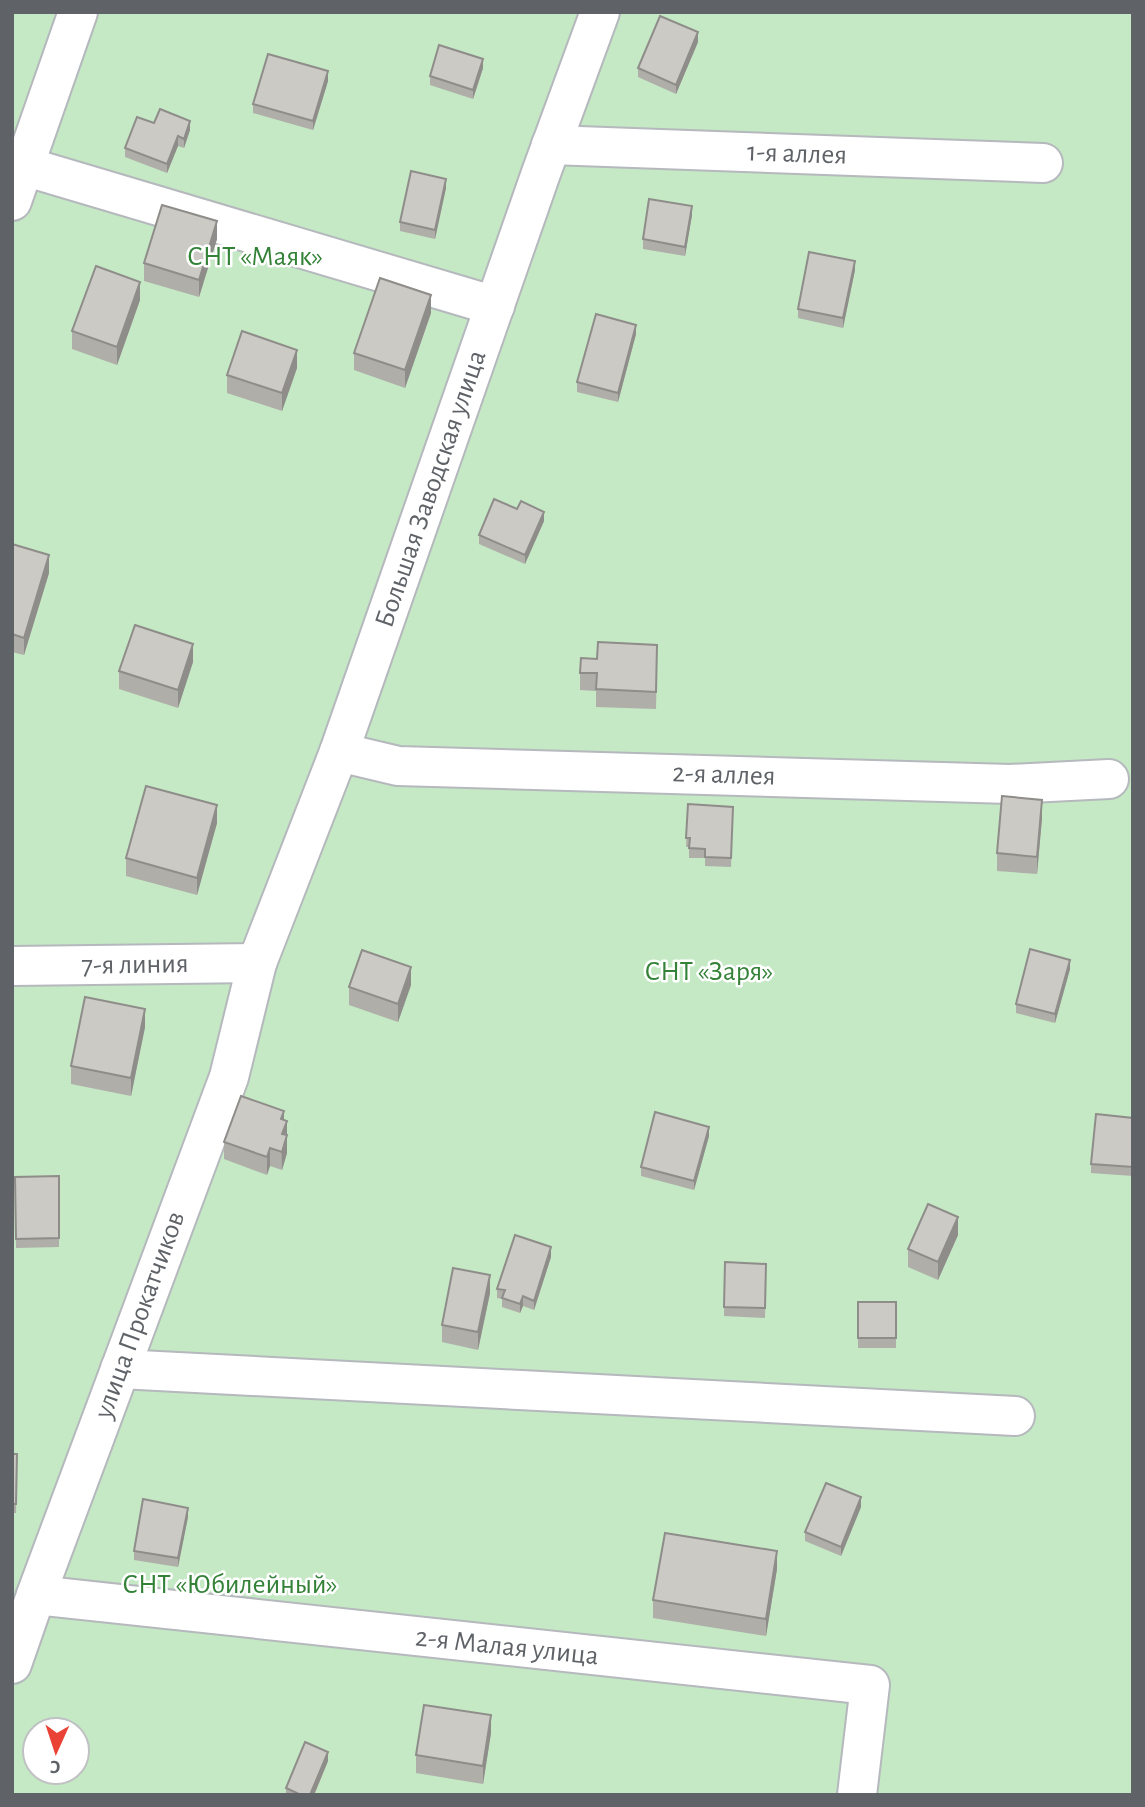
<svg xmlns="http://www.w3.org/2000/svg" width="1145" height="1807" font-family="'Alegreya Sans',sans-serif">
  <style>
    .green { fill: #c5e8c5; fill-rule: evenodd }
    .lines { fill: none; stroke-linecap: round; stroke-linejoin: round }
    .minor-casing { stroke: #b5b8bc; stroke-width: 42 }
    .minor { stroke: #fff; stroke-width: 38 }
    .wall { fill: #afaea9 }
    .shaded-wall { fill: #8f8d8a }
    .building { fill: #cccac5; stroke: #8f8d8a; stroke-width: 2 }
    .labels { text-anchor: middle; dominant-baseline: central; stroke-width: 5; stroke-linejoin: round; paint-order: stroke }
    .street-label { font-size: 28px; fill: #5f6368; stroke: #fff }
    .park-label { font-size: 28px; fill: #348238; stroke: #fff }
  </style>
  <rect width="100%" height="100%" fill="#f1efe8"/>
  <path class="green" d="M 12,12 L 1133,12 L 1133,1795 L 12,1795 ZM 35,1730 L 77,1730 L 77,1772 L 35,1772 Z"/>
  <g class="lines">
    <g class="minor-casing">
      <g id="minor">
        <polyline points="551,145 1043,163"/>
        <polyline points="24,166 495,306"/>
        <polyline points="12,201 78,12"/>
        <polyline points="339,752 398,766 1010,784 1109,779"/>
        <polyline points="12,966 257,963"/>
        <polyline points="120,1369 1015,1416"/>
        <polyline points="36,1595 870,1685 857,1795"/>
        <polyline points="12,1664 36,1595 229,1077 257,963 339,752 541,173 600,12"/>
      </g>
    </g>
    <use href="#minor" class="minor"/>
  </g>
  <g class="wall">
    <polygon points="698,42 676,94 638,77 638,68"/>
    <polygon points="483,68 473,99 430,85 430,76"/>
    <polygon points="328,81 313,130 253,113 253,104"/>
    <polygon points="154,123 190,130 184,148 178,146 167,173 125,157 125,148"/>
    <polygon points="446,188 435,239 400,231 400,222"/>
    <polygon points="692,215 685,256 643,249 643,239"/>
    <polygon points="217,239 199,297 144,281 144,263"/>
    <polygon points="855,270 843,328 798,318 798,309"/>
    <polygon points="140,300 117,365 72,349 72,331"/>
    <polygon points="431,313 405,388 354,370 354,353"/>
    <polygon points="636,334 618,402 577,392 577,382"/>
    <polygon points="297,368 282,411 227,393 227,375"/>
    <polygon points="544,521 525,564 479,544 479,535"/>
    <polygon points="12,544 49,573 24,655 12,652"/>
    <polygon points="193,662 178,708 119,689 119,671"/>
    <polygon points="657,663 656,709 596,707 596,691 580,690 580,673"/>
    <polygon points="688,804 733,807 731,867 705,866 705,858 689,858 689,847 686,847"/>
    <polygon points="1042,818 1037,874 997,871 997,853"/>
    <polygon points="217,823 197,895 126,876 126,858"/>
    <polygon points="1070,969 1055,1023 1016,1013 1016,1004"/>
    <polygon points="411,985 398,1022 349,1005 349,987"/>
    <polygon points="145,1027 131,1096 71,1084 71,1066"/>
    <polygon points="1133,1118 1133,1176 1091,1173 1091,1164"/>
    <polygon points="284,1120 287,1135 287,1153 282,1170 270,1166 267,1175 224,1159 224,1142"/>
    <polygon points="709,1136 694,1190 641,1176 641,1167"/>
    <polygon points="59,1176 59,1247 16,1248 15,1177"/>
    <polygon points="958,1235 938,1280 908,1267 908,1249"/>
    <polygon points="551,1257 534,1310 523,1306 520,1313 502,1307 502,1299 497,1298 497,1289"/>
    <polygon points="725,1262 766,1264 765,1318 724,1316"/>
    <polygon points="490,1293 478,1350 442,1342 442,1325"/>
    <rect x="858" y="1302" width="38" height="46"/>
    <polygon points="12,1454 17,1454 16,1513 12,1513"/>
    <polygon points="861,1507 841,1556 805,1541 805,1532"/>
    <polygon points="188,1517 178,1567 134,1560 134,1551"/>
    <polygon points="777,1569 766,1636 653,1618 653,1600"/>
    <polygon points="491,1733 483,1784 416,1773 416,1755"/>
    <polygon points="328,1761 314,1795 286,1795 286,1788"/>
  </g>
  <g class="shaded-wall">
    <polygon points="698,32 698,42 676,94 676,85"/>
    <polygon points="483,59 483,68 473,99 473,90"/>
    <polygon points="328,71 328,81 313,130 313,121"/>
    <polygon points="190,121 190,130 184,148 184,139"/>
    <polygon points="178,136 178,146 167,173 167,164"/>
    <polygon points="446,179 446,188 435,239 435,230"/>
    <polygon points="692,206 692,215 685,256 685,247"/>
    <polygon points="217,221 217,239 199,297 199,280"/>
    <polygon points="855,261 855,270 843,328 843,318"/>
    <polygon points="140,282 140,300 117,365 117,347"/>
    <polygon points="431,295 431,313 405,388 405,370"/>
    <polygon points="636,325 636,334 618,402 618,393"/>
    <polygon points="297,350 297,368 282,411 282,393"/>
    <polygon points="544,512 544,521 525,564 525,555"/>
    <polygon points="49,555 49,573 24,655 24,638"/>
    <polygon points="193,644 193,662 178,708 178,690"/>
    <polygon points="1042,800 1042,818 1037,874 1037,857"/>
    <polygon points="217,805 217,823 197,895 197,878"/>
    <polygon points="1070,960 1070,969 1055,1023 1055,1014"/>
    <polygon points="411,967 411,985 398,1022 398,1004"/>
    <polygon points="145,1009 145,1027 131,1096 131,1078"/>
    <polygon points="284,1111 284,1129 287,1121 287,1153 282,1170 281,1119"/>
    <polygon points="709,1127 709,1136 694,1190 694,1181"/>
    <polygon points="270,1148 270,1166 267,1175 267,1157"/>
    <polygon points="958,1217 958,1235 938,1280 938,1262"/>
    <polygon points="551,1247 551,1257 534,1310 534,1301"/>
    <polygon points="490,1275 490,1293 478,1350 478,1332"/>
    <polygon points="523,1296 523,1306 520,1313 520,1304"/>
    <polygon points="861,1497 861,1507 841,1556 841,1547"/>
    <polygon points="188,1508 188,1517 178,1567 178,1558"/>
    <polygon points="777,1551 777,1569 766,1636 766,1619"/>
    <polygon points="491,1715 491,1733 483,1784 483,1766"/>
    <polygon points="328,1752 328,1761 314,1795 310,1795"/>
  </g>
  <g class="building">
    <polygon points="660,16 698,32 676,85 638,68"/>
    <polygon points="439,45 483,59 473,90 430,76"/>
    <polygon points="268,54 328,71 313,121 253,104"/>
    <polygon points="160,109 190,121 184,139 178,136 167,164 125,148 137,117 154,123"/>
    <polygon points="411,171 446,179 435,230 400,222"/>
    <polygon points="649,199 692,206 685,247 643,239"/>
    <polygon points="162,205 217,221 199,280 144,263"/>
    <polygon points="809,252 855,261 843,318 798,309"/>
    <polygon points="96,266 140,282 117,347 72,331"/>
    <polygon points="380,278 431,295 405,370 354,353"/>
    <polygon points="596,314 636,325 618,393 577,382"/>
    <polygon points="242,331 297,350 282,393 227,375"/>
    <polygon points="494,499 517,509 521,501 544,512 525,555 479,535"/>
    <polygon points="12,544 49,555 24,638 12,634"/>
    <polygon points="135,625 193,644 178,690 119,671"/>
    <polygon points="598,642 657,645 656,692 596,689 597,673 580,673 581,658 597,659"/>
    <polygon points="146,786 217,805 197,878 126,858"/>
    <polygon points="1002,796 1042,800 1037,857 997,853"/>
    <polygon points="688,804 733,807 731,858 705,857 705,849 689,848 690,838 686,838"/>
    <polygon points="1030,949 1070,960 1055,1014 1016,1004"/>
    <polygon points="362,950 411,967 398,1004 349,987"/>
    <polygon points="85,997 145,1009 131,1078 71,1066"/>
    <polygon points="241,1096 284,1111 281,1119 287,1121 282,1134 287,1135 282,1152 270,1148 267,1157 224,1142"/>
    <polygon points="655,1112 709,1127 694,1181 641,1167"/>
    <polygon points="1096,1114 1133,1118 1133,1167 1091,1164"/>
    <polygon points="59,1176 59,1238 16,1239 15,1177"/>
    <polygon points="928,1204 958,1217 938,1262 908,1249"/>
    <polygon points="515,1235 551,1247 534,1301 523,1296 520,1304 502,1298 505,1290 497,1289"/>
    <polygon points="725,1262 766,1264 765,1308 724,1307"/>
    <polygon points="453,1268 490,1275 478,1332 442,1325"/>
    <rect x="858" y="1302" width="38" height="36"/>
    <polygon points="12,1454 17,1454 16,1504 12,1504"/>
    <polygon points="826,1483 861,1497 841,1547 805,1532"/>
    <polygon points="143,1499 188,1508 178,1558 134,1551"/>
    <polygon points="665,1533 777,1551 766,1619 653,1600"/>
    <polygon points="424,1705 491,1715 483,1766 416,1755"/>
    <polygon points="305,1742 328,1752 310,1795 301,1795 286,1788"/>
  </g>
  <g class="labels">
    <g class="street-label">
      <text transform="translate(797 154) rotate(2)">1-я аллея</text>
      <text transform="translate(431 489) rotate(-71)">Большая Заводская улица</text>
      <text transform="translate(724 775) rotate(2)">2-я аллея</text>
      <text transform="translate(135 965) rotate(-1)">7-я линия</text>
      <text transform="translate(140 1315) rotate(-70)">улица Прокатчиков</text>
      <text transform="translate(507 1647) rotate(6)">2-я Малая улица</text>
    </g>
    <g class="park-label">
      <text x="255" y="257">СНТ «Маяк»</text>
      <text x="709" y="972">СНТ «Заря»</text>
      <text x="230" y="1585">СНТ «Юбилейный»</text>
    </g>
  </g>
  <rect width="1145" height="1807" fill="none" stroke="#5f6368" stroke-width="28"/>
  <g transform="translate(56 1751) rotate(183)"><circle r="33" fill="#ffffff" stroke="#bfc1c3" stroke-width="2"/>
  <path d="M0-5L12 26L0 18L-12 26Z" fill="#ea4335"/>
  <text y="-10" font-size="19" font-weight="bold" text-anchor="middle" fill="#5f6368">С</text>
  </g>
</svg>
